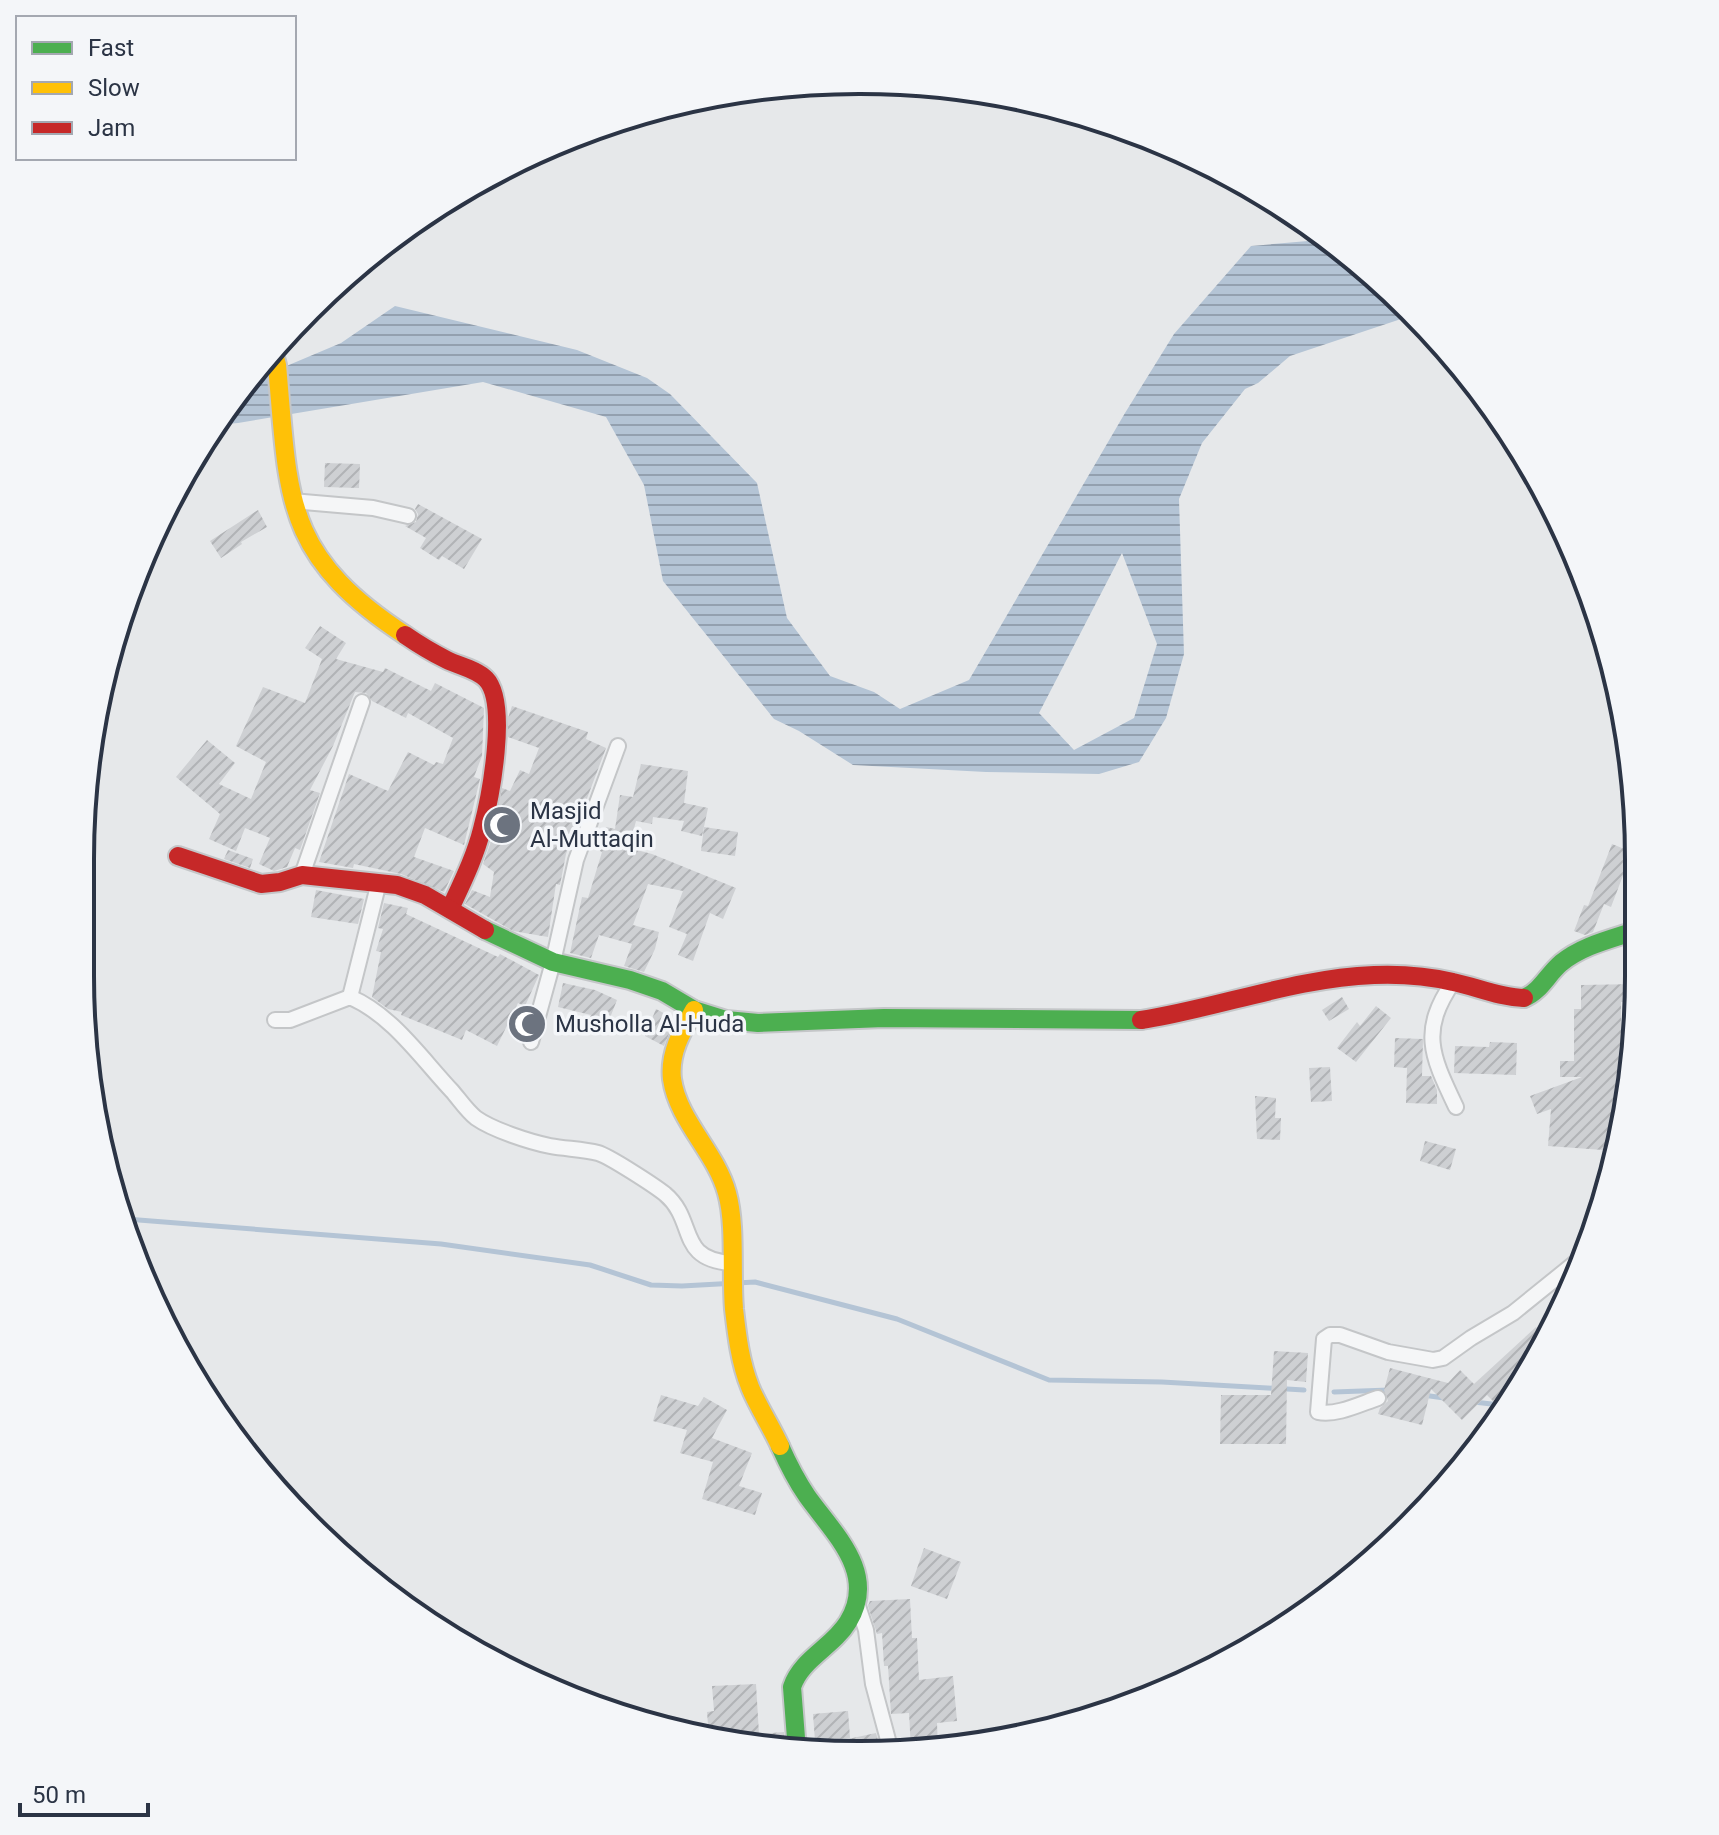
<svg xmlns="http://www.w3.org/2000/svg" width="1719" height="1835" font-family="Roboto,sans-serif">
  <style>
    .water { fill: url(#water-rules); fill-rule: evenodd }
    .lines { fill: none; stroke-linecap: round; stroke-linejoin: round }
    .stream { stroke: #b4c4d5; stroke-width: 5 }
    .building { fill: url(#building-hatch) }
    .street-casing { stroke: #c4c6c8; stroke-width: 18 }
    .fast-casing { stroke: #c4c6c8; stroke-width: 22 }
    .slow-casing { stroke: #c4c6c8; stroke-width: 22 }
    .jam-casing { stroke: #c4c6c8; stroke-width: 22 }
    .street { stroke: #f5f6f7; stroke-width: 14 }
    .fast { stroke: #4caf50; stroke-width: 18 }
    .slow { stroke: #ffc107; stroke-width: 18 }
    .jam { stroke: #c62828; stroke-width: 18 }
    .labels { text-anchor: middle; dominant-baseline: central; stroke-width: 7; stroke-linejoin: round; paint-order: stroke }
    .poi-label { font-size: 24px; fill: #2b3445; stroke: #f4f6f9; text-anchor: start }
    .rim { fill: none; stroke: #2b3445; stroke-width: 4 }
  </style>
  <defs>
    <pattern id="water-rules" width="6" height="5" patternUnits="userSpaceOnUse" patternTransform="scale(2)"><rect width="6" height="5" fill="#b4c4d5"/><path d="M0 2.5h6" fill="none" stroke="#93a0af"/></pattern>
    <pattern id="building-hatch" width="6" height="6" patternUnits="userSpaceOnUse" patternTransform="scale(2)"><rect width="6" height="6" fill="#ced0d3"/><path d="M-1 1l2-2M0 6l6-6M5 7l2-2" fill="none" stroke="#b1b3b6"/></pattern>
  </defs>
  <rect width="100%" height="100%" fill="#e6e8ea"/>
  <path class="water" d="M 1331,239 L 1413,315 L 1290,356 L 1258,383 L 1245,389 L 1202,443 L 1179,499 L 1184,654 L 1166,718 L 1139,762 L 1099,774 L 986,772 L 853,765 L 799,731 L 774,719 L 663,581 L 644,485 L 606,417 L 483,382 L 238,423 L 216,425 L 248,378 L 258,378 L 341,343 L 395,306 L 577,350 L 647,378 L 670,394 L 757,483 L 787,618 L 830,676 L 874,692 L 900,709 L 969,680 L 1125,413 L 1174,334 L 1251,246 ZM 1122,553 L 1157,644 L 1134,718 L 1074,750 L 1039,713 Z"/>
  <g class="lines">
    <g class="stream">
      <polyline points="126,1219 441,1244 590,1265 651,1285 682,1286 755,1282 897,1319 1049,1380 1162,1382 1304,1390"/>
      <polyline points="1334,1392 1389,1390"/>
      <polyline points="1423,1395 1444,1398"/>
      <polyline points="1474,1402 1509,1406"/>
    </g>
  </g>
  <g class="building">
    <polygon points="325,463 360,464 359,488 324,487"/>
    <polygon points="418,504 482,539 464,569 442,556 439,560 420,548 426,538 405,526 416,522 418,514 415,509"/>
    <polygon points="258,510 267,527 241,542 242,544 221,558 210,541"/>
    <polygon points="320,626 346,643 336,659 383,672 385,668 431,691 435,683 484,708 482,756 474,777 480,779 464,845 425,828 414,857 454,871 444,892 401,874 354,864 353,868 319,862 349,774 388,791 408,752 434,765 436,762 443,764 453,738 408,713 406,718 372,701 366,693 355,692 333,746 310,790 320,793 300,850 295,848 287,867 274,871 259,864 270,838 245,828 236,851 209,839 220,814 176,777 207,740 235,763 219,784 251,799 266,762 236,746 263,687 305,703 322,659 305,648"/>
    <polygon points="512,706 588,732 586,739 606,748 566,854 560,885 556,884 548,937 513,931 465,904 472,890 490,897 494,872 483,864 494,833 502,788 510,791 520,770 529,774 539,748 508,737 508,718"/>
    <polygon points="641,764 688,771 684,803 708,808 702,836 681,831 684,821 653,817 652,824 636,821 629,848 652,854 736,888 723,919 710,913 693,961 678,955 687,934 669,927 683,891 648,884 633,925 659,932 655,949 644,972 624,966 632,944 599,935 591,958 570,953 582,897 588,898 602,852 600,851 606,827 615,829 620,795 633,797"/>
    <polygon points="704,827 738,832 735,856 701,851"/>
    <polygon points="1612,844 1632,852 1611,907 1604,904 1593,932 1585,935 1574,931 1584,905 1588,906"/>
    <polygon points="228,850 253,859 250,868 224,859"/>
    <polygon points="316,890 364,899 358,924 311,917"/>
    <polygon points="384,903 408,908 406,914 498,957 500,954 539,975 525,1006 518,1003 497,1046 466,1030 462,1040 401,1015 402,1012 388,1009 372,997 381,952 376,951 383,929 378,928"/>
    <polygon points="563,983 595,990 617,1000 606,1028 587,1023 591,1015 558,1007"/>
    <polygon points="1638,984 1636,1002 1621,1002 1621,1060 1628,1060 1628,1090 1624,1127 1618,1147 1603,1147 1603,1150 1548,1146 1551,1109 1537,1114 1530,1096 1582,1077 1560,1077 1560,1061 1574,1061 1574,1009 1581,1009 1581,985"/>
    <polygon points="1342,997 1349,1009 1329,1021 1322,1010"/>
    <polygon points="1376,1006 1391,1018 1356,1062 1337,1048 1357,1022 1360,1026"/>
    <polygon points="656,1009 675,1019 664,1046 645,1036"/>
    <polygon points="1395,1038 1423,1039 1422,1076 1431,1076 1437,1090 1437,1104 1406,1103 1407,1068 1394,1067"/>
    <polygon points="1490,1042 1517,1043 1516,1075 1454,1073 1455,1046 1489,1047"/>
    <polygon points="1330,1067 1332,1101 1311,1102 1309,1068"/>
    <polygon points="1255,1096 1276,1098 1275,1118 1281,1118 1280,1140 1257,1139"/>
    <polygon points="1425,1141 1456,1149 1450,1170 1420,1161"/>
    <polygon points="1536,1327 1545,1338 1516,1393 1500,1408 1487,1395 1462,1420 1431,1389 1422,1425 1378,1414 1380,1408 1388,1401 1384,1390 1390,1368 1448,1383 1460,1370 1474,1384"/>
    <polygon points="1274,1351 1308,1353 1306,1382 1287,1380 1286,1444 1220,1444 1221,1395 1271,1395"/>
    <polygon points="661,1395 698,1406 704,1397 727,1410 712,1438 752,1453 739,1486 762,1493 755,1515 702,1499 713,1462 680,1453 687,1430 653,1421"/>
    <polygon points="924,1548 961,1562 947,1599 911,1586"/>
    <polygon points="910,1599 912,1638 917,1638 919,1680 953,1676 957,1721 937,1723 938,1749 911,1750 909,1713 891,1714 888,1666 884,1666 882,1633 877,1634 868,1606 870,1601"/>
    <polygon points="756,1684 759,1734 784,1732 785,1749 709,1737 707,1712 714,1711 712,1686"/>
    <polygon points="848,1711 850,1738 815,1741 813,1714"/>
    <polygon points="876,1733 881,1751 850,1752 848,1739"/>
  </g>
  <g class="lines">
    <g class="street-casing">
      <g id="street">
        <polyline points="292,501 373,508 408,516"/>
        <polyline points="302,875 362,702"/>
        <path d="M 1453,982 C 1419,1032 1432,1056 1456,1107"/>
        <polyline points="350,997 379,882"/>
        <path d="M 275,1020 L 290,1020 L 350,997 C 392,1015 421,1058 452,1091 C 459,1099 467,1111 476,1118 C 493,1130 530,1142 550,1146 C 566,1149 583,1149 598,1153 C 609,1156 655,1186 665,1194 C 697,1221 676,1259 731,1263"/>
        <polyline points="531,1042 553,962 576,860 618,746"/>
        <path d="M 1378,1398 C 1360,1404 1336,1416 1318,1412 L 1324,1339 L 1330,1335 L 1340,1335 L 1388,1352 L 1433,1360 L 1443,1358 L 1471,1338 L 1513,1313 L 1586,1254"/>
        <polyline points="857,1603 866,1630 873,1684 891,1751"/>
      </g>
    </g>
    <g class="fast-casing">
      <g id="fast">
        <polyline points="485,930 553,962 630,980 662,991 694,1010 726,1020 758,1023 884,1018 1141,1020"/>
        <path d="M 1524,998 C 1541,991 1547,975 1561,963 C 1583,945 1612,939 1638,930"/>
        <path d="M 780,1446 C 788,1464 796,1480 807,1496 C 834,1534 878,1573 848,1622 C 833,1647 801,1659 792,1687 L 797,1751"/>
      </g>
    </g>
    <g class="slow-casing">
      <g id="slow">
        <path d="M 273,350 L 277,365 C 289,499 283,555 405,635"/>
        <path d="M 694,1010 C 682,1031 669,1053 672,1079 C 678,1121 716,1152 727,1193 C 736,1225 731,1274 734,1309 C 737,1335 740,1362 750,1387 C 758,1407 771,1426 780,1446"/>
      </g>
    </g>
    <g class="jam-casing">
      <g id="jam">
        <path d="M 405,635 C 418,644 433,653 447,660 C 459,666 476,669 486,679 C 509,703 490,799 482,829 C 475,857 462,883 450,909"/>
        <polyline points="178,856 261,884 280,882 302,875 397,885 425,895 485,930"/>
        <path d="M 1141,1020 C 1219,1008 1295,978 1374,975 C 1400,974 1428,976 1453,982 C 1477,987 1498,997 1524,998"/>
      </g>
    </g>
    <use href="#street" class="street"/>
    <use href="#fast" class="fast"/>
    <use href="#slow" class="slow"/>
    <use href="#jam" class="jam"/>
  </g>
  <defs>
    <g id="mosque-disc" transform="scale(2)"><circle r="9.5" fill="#6c737f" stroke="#f4f6f9"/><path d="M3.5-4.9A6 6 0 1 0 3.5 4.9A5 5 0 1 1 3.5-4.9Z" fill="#fff"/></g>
  </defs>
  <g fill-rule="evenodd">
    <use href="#mosque-disc" x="502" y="825"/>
    <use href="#mosque-disc" x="527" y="1024"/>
  </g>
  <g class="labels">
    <g class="poi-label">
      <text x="530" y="811">Masjid<tspan x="530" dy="28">Al-Muttaqin</tspan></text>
      <text x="555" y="1024">Musholla Al-Huda</text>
    </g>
  </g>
  <path d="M0 0H1719V1835H0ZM859 94H860A765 765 0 0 1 1625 859V976A765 765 0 0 1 860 1741H859A765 765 0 0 1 94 976V859A765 765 0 0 1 859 94Z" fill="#f4f6f9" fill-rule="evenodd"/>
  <path class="rim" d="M859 94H860A765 765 0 0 1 1625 859V976A765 765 0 0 1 860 1741H859A765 765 0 0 1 94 976V859A765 765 0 0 1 859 94Z"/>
  <rect x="16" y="16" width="280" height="144" fill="#f4f6f9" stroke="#a4a8b1" stroke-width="2"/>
  <rect x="32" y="42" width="40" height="12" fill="#4caf50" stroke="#a4a8b1" stroke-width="2"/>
  <text x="88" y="56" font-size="24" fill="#2b3445">Fast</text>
  <rect x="32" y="82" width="40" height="12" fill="#ffc107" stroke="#a4a8b1" stroke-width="2"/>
  <text x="88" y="96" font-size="24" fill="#2b3445">Slow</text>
  <rect x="32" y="122" width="40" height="12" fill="#c62828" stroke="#a4a8b1" stroke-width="2"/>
  <text x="88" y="136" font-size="24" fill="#2b3445">Jam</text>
  <path d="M20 1803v12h128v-12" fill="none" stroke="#2b3445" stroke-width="4"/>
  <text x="32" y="1803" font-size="24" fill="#2b3445" stroke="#f4f6f9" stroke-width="6" paint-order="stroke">50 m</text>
</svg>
